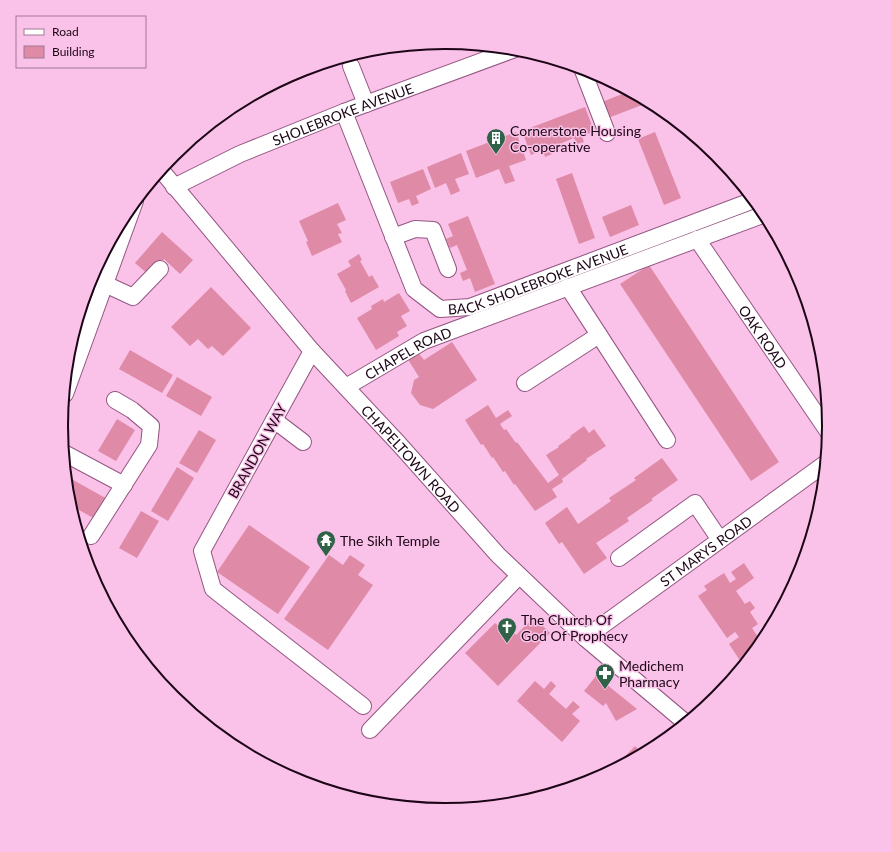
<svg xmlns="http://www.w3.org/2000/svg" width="891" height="852" font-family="Lato,sans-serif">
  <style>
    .building { fill: #df8aa7 }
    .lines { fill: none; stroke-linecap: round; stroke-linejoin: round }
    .minor-casing { stroke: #945683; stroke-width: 18 }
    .minor { stroke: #fff; stroke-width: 16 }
    .labels { text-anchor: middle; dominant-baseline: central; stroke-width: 3; stroke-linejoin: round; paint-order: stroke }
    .street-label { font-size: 14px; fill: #1c0517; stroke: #fac2e8 }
    .poi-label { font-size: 14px; fill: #1c0517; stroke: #fac2e8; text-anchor: start }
    .rim { fill: none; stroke: #1c0517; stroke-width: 2 }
  </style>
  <rect width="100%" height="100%" fill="#fac2e8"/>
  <g class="building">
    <polygon points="630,91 650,102 608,118 602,102"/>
    <polygon points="585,107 594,131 582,136 584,142 577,144 574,138 550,148 552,154 545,157 543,150 531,155 522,131"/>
    <polygon points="516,132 526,160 509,166 515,181 505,184 499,169 476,178 466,151"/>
    <polygon points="655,132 681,198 664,205 638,139"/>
    <polygon points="461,153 469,174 455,179 460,191 451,195 446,183 435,188 427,167"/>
    <polygon points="423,169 431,189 416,196 419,203 412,206 409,199 398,203 390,182"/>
    <polygon points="572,173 595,238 579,244 556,179"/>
    <polygon points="338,203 346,220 337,224 342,233 338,234 342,242 312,256 306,242 308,241 299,221"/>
    <polygon points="631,205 639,225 610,237 602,217"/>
    <polygon points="468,216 495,284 475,292 470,278 463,281 460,273 467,270 457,245 450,248 446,239 453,236 448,224"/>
    <polygon points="162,232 193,260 180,274 164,259 150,276 135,263"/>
    <polygon points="359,254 362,260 360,261 369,277 372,275 379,287 351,303 345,291 346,290 337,274 351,266 348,261"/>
    <polygon points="790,260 800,279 805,297 784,265"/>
    <polygon points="649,265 779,462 751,481 620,284"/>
    <polygon points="211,287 251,328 223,356 212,346 208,349 198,339 190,346 171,327"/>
    <polygon points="399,293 410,311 401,316 407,326 397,332 399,336 376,350 357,318 372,309 371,306 383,299 384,302"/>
    <polygon points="452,342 477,380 433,409 420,405 411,393 414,380 419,377 407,358 417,351 424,360"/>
    <polygon points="130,350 173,375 162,393 119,369"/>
    <polygon points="177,377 212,397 201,416 166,396"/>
    <polygon points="488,405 496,418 508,410 512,416 500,424 504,430 506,429 516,443 517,442 548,483 559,475 546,455 559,447 558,446 571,437 570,436 584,426 589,433 594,429 606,446 586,459 587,460 562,479 563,482 552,489 557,497 535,511 515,484 514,485 505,471 503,472 493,457 492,458 483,444 481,445 465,420"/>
    <polygon points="117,419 135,430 116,461 98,451"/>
    <polygon points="199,430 216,440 197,473 179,463"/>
    <polygon points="662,458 678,480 651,499 653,500 627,518 629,521 596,543 607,558 584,574 562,542 559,544 545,523 567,507 578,524 611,501 609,498 636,480 634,478"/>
    <polygon points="177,467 194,478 168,521 151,511"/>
    <polygon points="66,476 109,500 97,520 70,505"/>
    <polygon points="141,511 159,521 137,558 119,548"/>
    <polygon points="249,525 310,567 278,614 217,572"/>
    <polygon points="329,555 343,565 350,555 365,565 358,575 373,585 328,650 284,619"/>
    <polygon points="744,563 754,578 736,591 745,604 750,601 755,608 750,612 758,624 752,628 758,637 771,628 765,640 743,665 729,644 739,637 735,632 727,638 698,596 707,590 704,586 724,573 730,583 736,579 731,572"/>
    <polygon points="534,617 550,633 498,686 465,653 495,623 503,630 507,626 516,635"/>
    <polygon points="596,676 637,709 616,721 606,703 603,706 584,691"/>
    <polygon points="535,681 544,689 551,681 556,686 549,694 566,709 573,701 580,707 572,714 580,721 562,742 517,701"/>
    <polygon points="635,746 643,754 612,770"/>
  </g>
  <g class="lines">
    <g class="minor-casing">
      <g id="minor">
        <polyline points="351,66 366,104"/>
        <polyline points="582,68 607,133"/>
        <path id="s1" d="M 344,112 L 414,289 L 440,309 L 470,307 L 754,200"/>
        <path id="s2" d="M 161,170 L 312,351 L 399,444 L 498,555 L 585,638 L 686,723"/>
        <path id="s3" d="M 174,187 L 240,154 L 344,112 L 515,49"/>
        <polyline points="393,237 415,229 433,230 448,269"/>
        <path id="s4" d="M 697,239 L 829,433"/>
        <polyline points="105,284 133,297 160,269"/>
        <polyline points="568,287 667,440"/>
        <polyline points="312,351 202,551 213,589 363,706"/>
        <polyline points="525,383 599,335"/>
        <path id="s5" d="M 346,387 L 424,341 L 765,214"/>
        <polyline points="65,394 135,201"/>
        <polyline points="274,420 303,442"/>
        <polyline points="64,453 124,485"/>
        <polyline points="91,536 149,445 151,426 132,410 115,400"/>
        <polyline points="619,558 695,503 720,540"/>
        <path id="s6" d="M 585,638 L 826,463"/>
        <polyline points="370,730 519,576"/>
      </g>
    </g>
    <use href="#minor" class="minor"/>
  </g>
  <defs>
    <g id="building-pin" transform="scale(1)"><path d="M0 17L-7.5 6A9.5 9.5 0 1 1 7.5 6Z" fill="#2f6247" stroke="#fac2e8"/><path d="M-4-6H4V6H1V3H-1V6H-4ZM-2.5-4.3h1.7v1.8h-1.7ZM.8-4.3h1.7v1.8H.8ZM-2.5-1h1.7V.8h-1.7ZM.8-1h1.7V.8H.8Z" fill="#fff"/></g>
    <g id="temple-pin" transform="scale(1)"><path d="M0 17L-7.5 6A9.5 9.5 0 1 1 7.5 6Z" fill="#2f6247" stroke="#fac2e8"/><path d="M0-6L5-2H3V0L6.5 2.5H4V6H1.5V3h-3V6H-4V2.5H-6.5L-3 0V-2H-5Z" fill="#fff"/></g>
    <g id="church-pin" transform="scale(1)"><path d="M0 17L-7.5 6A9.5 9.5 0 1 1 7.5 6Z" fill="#2f6247" stroke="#fac2e8"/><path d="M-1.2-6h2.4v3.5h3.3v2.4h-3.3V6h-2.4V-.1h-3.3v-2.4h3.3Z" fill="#fff"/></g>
    <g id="pharmacy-pin" transform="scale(1)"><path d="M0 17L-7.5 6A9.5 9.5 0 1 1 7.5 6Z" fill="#2f6247" stroke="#fac2e8"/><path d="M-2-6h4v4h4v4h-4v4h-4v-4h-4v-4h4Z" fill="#fff"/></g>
  </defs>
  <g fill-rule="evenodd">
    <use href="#building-pin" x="496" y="138"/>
    <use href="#temple-pin" x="326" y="540"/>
    <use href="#church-pin" x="507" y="627"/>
    <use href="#pharmacy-pin" x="605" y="673"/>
  </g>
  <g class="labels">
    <g class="street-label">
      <text stroke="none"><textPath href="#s3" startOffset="184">SHOLEBROKE AVENUE</textPath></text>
      <text stroke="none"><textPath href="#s1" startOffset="326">BACK SHOLEBROKE AVENUE</textPath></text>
      <text stroke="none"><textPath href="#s4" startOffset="118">OAK ROAD</textPath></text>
      <text stroke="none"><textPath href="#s5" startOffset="71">CHAPEL ROAD</textPath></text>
      <text transform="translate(257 451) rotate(-61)">BRANDON WAY</text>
      <text stroke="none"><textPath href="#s2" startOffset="382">CHAPELTOWN ROAD</textPath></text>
      <text stroke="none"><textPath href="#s6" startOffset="149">ST MARYS ROAD</textPath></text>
    </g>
    <g class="poi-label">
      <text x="510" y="130">Cornerstone Housing<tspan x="510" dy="16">Co-operative</tspan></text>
      <text x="340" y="540">The Sikh Temple</text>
      <text x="521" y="619">The Church Of<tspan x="521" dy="16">God Of Prophecy</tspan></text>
      <text x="619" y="665">Medichem<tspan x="619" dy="16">Pharmacy</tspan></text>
    </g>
  </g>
  <path d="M0 0H891V852H0ZM68 426a377 377 0 1 1 754 0a377 377 0 1 1-754 0Z" fill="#fac2e8" fill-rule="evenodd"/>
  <path class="rim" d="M68 426a377 377 0 1 1 754 0a377 377 0 1 1-754 0Z"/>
  <rect x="16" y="16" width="130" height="52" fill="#fac2e8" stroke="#a17694"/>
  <rect x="24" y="29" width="20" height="6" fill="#ffffff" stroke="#a17694"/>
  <text x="52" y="36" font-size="12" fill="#1c0517">Road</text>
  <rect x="24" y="46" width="20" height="12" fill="#df8aa7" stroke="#a17694"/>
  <text x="52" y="56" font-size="12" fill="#1c0517">Building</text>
</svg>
